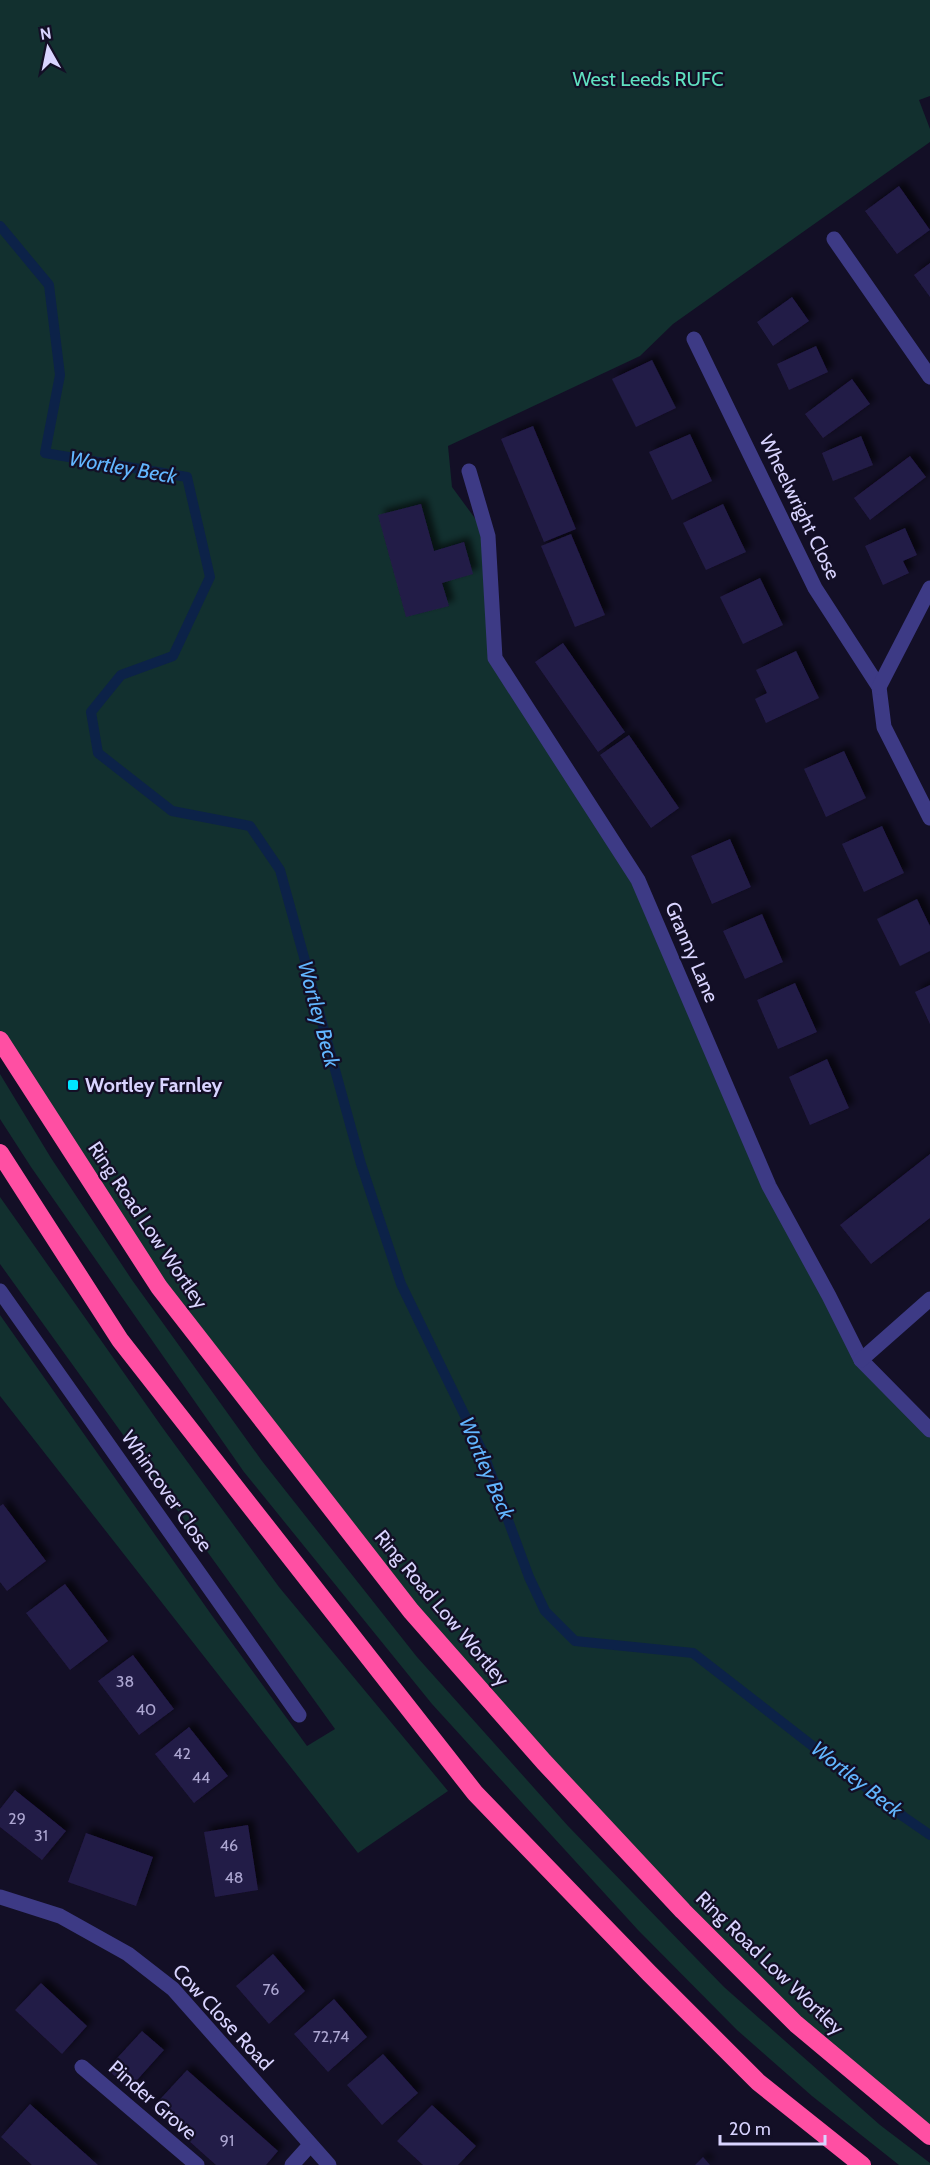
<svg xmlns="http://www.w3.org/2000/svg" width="930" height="2165" font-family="Cabin,sans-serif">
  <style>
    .green { fill: #12302f }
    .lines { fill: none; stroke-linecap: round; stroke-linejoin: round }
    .stream { stroke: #0c2248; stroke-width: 10 }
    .building { fill: #241b47; filter: url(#shadow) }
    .minor { stroke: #3d3a85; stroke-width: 15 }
    .highway { stroke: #ff4fa3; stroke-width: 18 }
    .poi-dot { fill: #00e5ff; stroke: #130f26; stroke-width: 2 }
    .labels { text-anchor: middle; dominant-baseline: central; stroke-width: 4.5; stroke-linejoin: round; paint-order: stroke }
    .number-label { font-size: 16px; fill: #aca6d1 }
    .park-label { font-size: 20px; fill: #5fe0c0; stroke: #130f26 }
    .street-label { font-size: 20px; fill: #d9d4ff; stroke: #130f26 }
    .poi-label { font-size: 20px; font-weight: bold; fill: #d9d4ff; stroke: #130f26; text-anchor: start }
    .water-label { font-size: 21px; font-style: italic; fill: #62b6ff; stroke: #130f26 }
  </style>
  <defs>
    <filter id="shadow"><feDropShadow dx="5.5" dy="-5.5" stdDeviation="3" flood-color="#0009"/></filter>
  </defs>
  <rect width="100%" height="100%" fill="#130f26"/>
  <g class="green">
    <polygon points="0,0 930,0 930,96 919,100 930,129 930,142 673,324 640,356 448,446 452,487 488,536 495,658 638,880 769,1186 861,1360 930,1430 930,2136 796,2024 544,1762 159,1287 0,1031"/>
    <polygon points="0,1074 51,1158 132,1280 262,1461 417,1657 568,1826 724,1987 880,2125 930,2163 930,2165 899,2165 812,2096 737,2030 638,1930 432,1704 244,1472 31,1167 0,1119"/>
    <polygon points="0,1197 162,1427 279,1587 448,1791 358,1853 0,1396 0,1315 213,1617 307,1746 335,1729 0,1264"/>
  </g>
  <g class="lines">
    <polyline class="stream" points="0,226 49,285 60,375 45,453 187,477 210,577 173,656 121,675 91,712 98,753 172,811 250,826 280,870 361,1164 401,1284 484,1455 529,1577 545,1611 575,1641 693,1653 904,1817 930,1835"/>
  </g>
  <g class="building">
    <polygon points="899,186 930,230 897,254 865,211"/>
    <polygon points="930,263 930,297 914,275"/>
    <polygon points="792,297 809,321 773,346 757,322"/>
    <polygon points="816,346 828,372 789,390 777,364"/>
    <polygon points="652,360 676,408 636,427 612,379"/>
    <polygon points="852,379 870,404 823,438 805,414"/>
    <polygon points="533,426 576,529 544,542 501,439"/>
    <polygon points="690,434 712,481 672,500 649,452"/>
    <polygon points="861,436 873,465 833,481 822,453"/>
    <polygon points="910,456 926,477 870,520 854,498"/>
    <polygon points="421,504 434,551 464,542 473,574 442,583 449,606 406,617 378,515"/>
    <polygon points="723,504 746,552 706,570 683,523"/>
    <polygon points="905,528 917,555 903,561 909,573 883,585 865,546"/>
    <polygon points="571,534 605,615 575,627 541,546"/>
    <polygon points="760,578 783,625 743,644 720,597"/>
    <polygon points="563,643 625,732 598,752 535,662"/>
    <polygon points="796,651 819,698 766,723 755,699 767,693 756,670"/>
    <polygon points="629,735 679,808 651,828 600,755"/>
    <polygon points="844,751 866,798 826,817 804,769"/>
    <polygon points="882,826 904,873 864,892 842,844"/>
    <polygon points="730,839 751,887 712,904 691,856"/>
    <polygon points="917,899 930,926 930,951 900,966 877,919"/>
    <polygon points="762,914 783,962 745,979 723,931"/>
    <polygon points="795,983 817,1032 778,1049 757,1000"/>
    <polygon points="930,985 930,1024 915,992"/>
    <polygon points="827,1059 849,1108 810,1125 789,1077"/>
    <polygon points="930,1154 930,1218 871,1264 840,1225"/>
    <polygon points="3,1504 46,1561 7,1591 0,1582 0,1506"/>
    <polygon points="65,1584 108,1641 70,1670 26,1613"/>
    <polygon points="133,1655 174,1709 139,1735 98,1681"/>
    <polygon points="189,1727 228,1776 194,1803 155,1754"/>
    <polygon points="15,1790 66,1831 42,1860 0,1827 0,1809"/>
    <polygon points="248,1825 258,1890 215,1897 204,1832"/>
    <polygon points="86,1833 153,1857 136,1906 68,1882"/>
    <polygon points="273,1954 305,1991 269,2024 236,1986"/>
    <polygon points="41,1983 87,2026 62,2054 15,2010"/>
    <polygon points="334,1999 367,2037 328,2072 294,2034"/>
    <polygon points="142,2031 164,2050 129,2089 107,2069"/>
    <polygon points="383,2054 418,2093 382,2125 347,2085"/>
    <polygon points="187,2070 278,2151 266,2165 216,2165 152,2108"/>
    <polygon points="30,2104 70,2140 98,2165 32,2165 1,2137"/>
    <polygon points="432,2105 476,2146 458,2165 423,2165 397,2141"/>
    <polygon points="703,2157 710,2165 695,2165"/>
  </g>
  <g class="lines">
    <g class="minor">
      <polyline points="834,239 930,377"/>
      <polyline points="694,339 815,588 879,687 884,727 930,818"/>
      <polyline points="469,471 488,536 495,658 638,880 769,1186 829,1296 861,1360 930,1430"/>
      <polyline points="879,687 930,588"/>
      <polyline points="0,1291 299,1715"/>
      <polyline points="861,1360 930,1299"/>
      <polyline points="0,1897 60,1916 128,1954 173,1989 329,2165"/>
      <polyline points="82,2067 197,2165"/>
      <polyline points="292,2165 310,2145"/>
    </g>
    <g class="highway">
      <polyline points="0,1040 159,1287 411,1611 544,1762 683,1911 796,2024 930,2136"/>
      <polyline points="0,1153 120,1340 475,1793 649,1973 758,2082 862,2165"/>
    </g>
  </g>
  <rect class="poi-dot" x="67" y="1079" width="12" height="12" rx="3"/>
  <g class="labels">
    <g class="number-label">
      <text x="125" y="1681">38</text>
      <text x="146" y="1709">40</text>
      <text x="182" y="1753">42</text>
      <text x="201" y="1777">44</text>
      <text x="17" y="1818">29</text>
      <text x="41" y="1835">31</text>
      <text x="229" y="1845">46</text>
      <text x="234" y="1877">48</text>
      <text x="271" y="1989">76</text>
      <text x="331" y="2036">72,74</text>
      <text x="227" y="2140">91</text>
    </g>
    <g class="park-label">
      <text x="648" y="79">West Leeds RUFC</text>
    </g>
    <g class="street-label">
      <text transform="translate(800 507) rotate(64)">Wheelwright Close</text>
      <text transform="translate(692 952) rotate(67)">Granny Lane</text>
      <text transform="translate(148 1225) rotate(56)">Ring Road Low Wortley</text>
      <text transform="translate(167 1491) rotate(55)">Whincover Close</text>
      <text transform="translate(442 1608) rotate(50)">Ring Road Low Wortley</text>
      <text transform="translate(770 1963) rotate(44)">Ring Road Low Wortley</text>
      <text transform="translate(223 2017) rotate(47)">Cow Close Road</text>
      <text transform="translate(153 2100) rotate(41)">Pinder Grove</text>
    </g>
    <g class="poi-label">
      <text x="85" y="1085">Wortley Farnley</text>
    </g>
    <g class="water-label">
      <text transform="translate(123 467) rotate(10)">Wortley Beck</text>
      <text transform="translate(319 1014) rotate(75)">Wortley Beck</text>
      <text transform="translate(487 1468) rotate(67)">Wortley Beck</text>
      <text transform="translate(857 1779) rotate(38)">Wortley Beck</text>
    </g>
  </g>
  <g transform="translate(48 48) rotate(351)" stroke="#130f26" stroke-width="4.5" paint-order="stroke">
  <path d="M0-4.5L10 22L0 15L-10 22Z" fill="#d9d4ff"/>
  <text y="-9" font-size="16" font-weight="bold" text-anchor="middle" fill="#d9d4ff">N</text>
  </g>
  <path d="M720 2135v9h105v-9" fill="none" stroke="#d9d4ff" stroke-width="3"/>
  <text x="729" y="2135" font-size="18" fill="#d9d4ff" stroke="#130f26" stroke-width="4.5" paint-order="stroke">20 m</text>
</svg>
